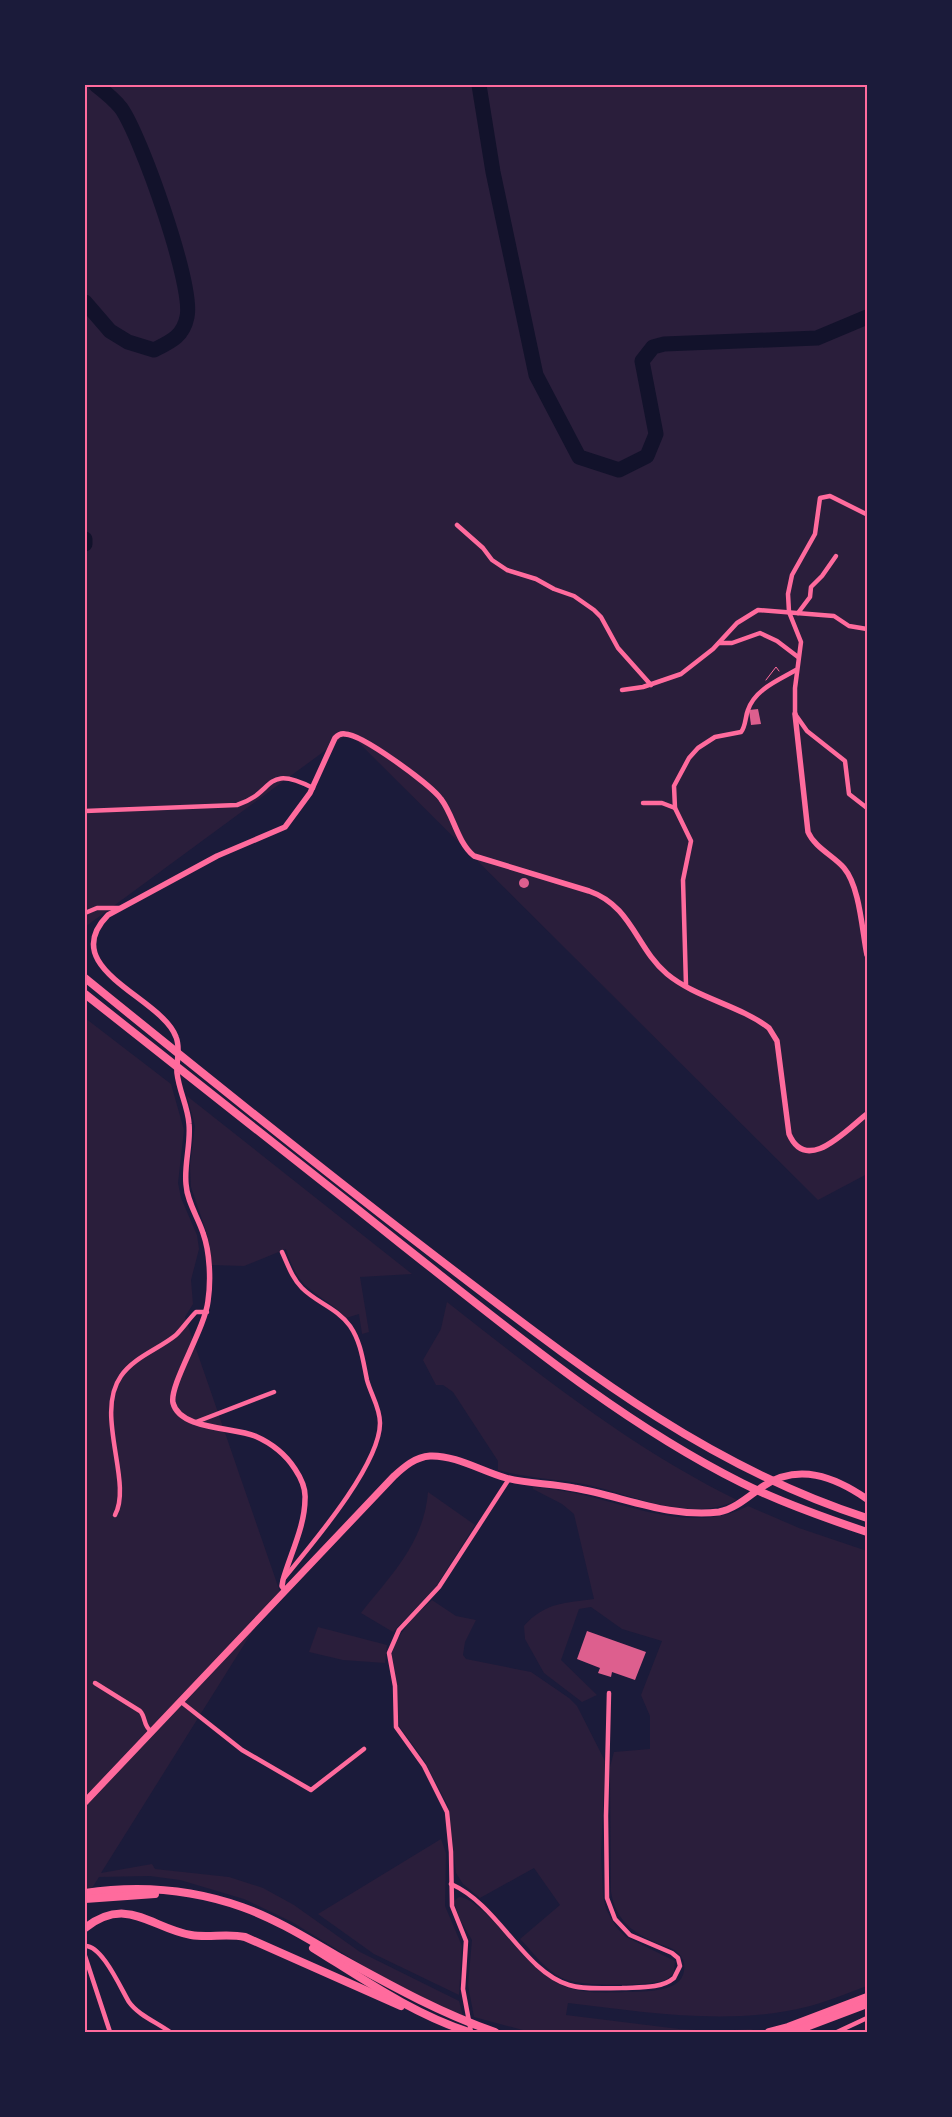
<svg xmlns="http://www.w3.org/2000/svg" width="952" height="2117" font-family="'Fira Sans',sans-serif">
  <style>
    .green { fill: #2a1e3b }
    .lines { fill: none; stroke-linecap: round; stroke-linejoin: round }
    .river { stroke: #12122b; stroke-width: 15 }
    .building { fill: #dd5f8e }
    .path { stroke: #ff6b9d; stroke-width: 1 }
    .minor { stroke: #ff6b9d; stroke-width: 4.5 }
    .tertiary { stroke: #ff6b9d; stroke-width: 5.5 }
    .primary { stroke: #ff6b9d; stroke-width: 7 }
    .trunk { stroke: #ff6b9d; stroke-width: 8 }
    .motorway { stroke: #ff6b9d; stroke-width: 8 }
    .neatline { fill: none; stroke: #ff6b9d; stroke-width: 2 }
  </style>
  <rect width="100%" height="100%" fill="#1b1b3a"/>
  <g class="green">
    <polygon points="85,85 867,85 867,1174 818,1200 349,733 85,927"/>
    <polygon points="85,1018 171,1084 184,1130 178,1183 181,1198 197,1235 199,1249 191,1280 193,1304 185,1317 280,1592 257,1624 101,1873 152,1864 155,1869 229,1877 263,1888 294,1905 360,1952 459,2001 463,2016 395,1985 292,1922 244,1899 180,1880 150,1876 99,1877 85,1899"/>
    <path d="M 187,1096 L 412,1274 L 360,1277 L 369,1332 L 362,1334 L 359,1314 L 346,1318 C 334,1304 317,1297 304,1284 C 295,1274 290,1262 286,1249 L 244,1266 L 211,1265 L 207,1234 L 191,1187 L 190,1166 L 195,1126 Z"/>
    <path d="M 447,1302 C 540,1375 631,1448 737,1500 C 689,1524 632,1494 584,1484 C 555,1479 526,1478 498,1470 L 498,1461 L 453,1392 L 443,1385 L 436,1385 L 423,1360 L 441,1329 Z"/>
    <path d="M 533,1487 C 551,1489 569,1491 587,1496 C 637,1508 698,1533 748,1506 L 799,1528 L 867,1551 L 867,1986 C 847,1993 827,2002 806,2007 C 728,2026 646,2012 568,2003 L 566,2015 L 679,2029 L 715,2031 L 754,2029 L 742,2032 L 530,2032 L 474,2017 L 468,1985 L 472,1940 L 459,1918 L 454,1901 L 459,1897 C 482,1897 531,1971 561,1985 C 582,1995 609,1992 632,1992 C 648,1991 681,1992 684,1971 C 685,1964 684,1959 679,1954 C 674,1948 666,1946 659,1944 C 633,1933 616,1921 611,1892 L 610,1767 L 614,1752 L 650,1749 L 650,1716 L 641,1695 L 662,1641 L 622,1629 L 591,1607 L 579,1609 L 561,1660 L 597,1695 L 582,1702 L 544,1673 L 525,1639 L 524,1626 C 545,1602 566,1603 594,1599 L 574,1514 L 562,1504 L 533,1489 Z"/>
    <path d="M 428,1492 L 475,1525 L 435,1588 L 393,1632 L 361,1613 C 391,1575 424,1543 428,1492 Z"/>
    <path d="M 432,1600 L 456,1616 L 476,1620 L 465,1642 L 463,1655 L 466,1659 L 531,1672 L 569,1698 L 577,1706 L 605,1761 L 601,1854 L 603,1896 L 606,1909 L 616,1927 L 626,1937 L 675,1961 L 674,1972 C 671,1976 667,1980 662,1981 C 643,1986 579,1987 562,1978 C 545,1970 533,1952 520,1939 L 560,1905 L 534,1868 L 480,1898 L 463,1884 L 456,1873 L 448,1806 L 424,1760 L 399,1726 L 391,1658 L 395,1642 L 412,1619 Z"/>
    <polygon points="318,1627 387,1645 385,1663 343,1660 309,1652"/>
    <polygon points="441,1839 446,1853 445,1906 462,1946 459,1995 374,1954 318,1914"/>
  </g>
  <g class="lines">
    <g class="river">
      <polyline points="479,85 493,172 536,375 579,457 619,470 647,456 656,434 642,361 653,347 664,344 817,338 867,317"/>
      <path d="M 85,302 L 110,331 L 128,342 L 154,350 C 170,342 183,337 187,317 C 194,286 141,136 121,108 C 114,99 105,92 96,85"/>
      <polyline points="85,539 85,544"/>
    </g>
  </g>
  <g class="building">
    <polygon points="758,709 761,724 751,725 749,710"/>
    <circle cx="524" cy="883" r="5"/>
    <polygon points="587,1631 646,1652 635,1680 612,1672 611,1677 598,1673 600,1668 577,1659"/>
  </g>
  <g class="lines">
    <polyline class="path" points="766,680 776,667 779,671"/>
    <g class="minor">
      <polyline points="866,514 830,496 820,498 815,534 792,575 788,594 789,612 801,642 795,688 795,714 807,731 845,761 849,794 867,808"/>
      <polyline points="457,525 483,548 492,560 507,570 536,579 554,589 574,596 594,610 601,617 618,648 651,685"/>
      <polyline points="798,613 810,597 811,587 822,576 836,556"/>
      <polyline points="719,643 732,643 760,633 777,641 798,657"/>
      <polyline points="622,690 643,687 681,674 713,649 737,623 758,610 834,616 849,626 867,629"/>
      <polyline points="643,803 662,803 675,808"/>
      <path d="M 85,811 L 237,805 C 276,793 263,763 313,788"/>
      <polyline points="85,913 97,908 119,908"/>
      <path d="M 686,985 L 683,880 L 691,841 L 675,808 L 674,786 L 689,758 L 698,748 L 715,737 L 741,732 C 746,726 745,717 748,710 C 755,689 779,680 796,670"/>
      <path d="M 282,1252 C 288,1265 292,1278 302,1288 C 317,1303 337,1308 350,1326 C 361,1342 363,1361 367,1380 C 371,1395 380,1407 380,1423 C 380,1465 312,1544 285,1577"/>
      <polyline points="196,1422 274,1392"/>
      <path d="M 115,1515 C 133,1482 94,1414 121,1376 C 134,1357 159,1349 176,1335 C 183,1328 189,1319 196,1312 L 207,1312"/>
      <path d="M 95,1683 L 140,1711 C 146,1717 143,1726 151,1731"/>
      <polyline points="180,1701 242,1750 311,1790 364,1749"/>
      <path d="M 451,1884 C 499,1905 523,1971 569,1985 C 586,1990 605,1988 622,1988 C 639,1987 661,1989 674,1978 L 680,1966 L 678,1958 L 672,1953 L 630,1935 L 615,1919 L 607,1898 L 606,1816 L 609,1693"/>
      <path d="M 85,1946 C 102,1945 121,1989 129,2002 C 138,2015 158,2023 170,2032"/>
      <polyline points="85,1956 110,2032"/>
      <polyline points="471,2032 463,1989 466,1941 452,1906 451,1852 447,1812 424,1766 396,1727 395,1686 389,1653 399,1630 439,1587 509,1479"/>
      <polyline points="837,2032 867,2018"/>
    </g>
    <g class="tertiary">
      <path d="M 795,714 L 808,832 C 815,848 834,856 844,868 C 860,887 862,931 867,955"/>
      <path d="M 285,1590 L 282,1586 L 283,1580 C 290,1555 305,1526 305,1499 C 306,1488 301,1478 295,1469 C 286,1455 271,1443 255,1436 C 234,1427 180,1430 173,1403 C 169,1385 205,1329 208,1301 C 211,1281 210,1252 203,1233 C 198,1217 187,1202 186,1184 C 184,1164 191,1144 189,1124 C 188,1107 179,1091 177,1073 C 176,1061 181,1049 176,1037 C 162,997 55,969 108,915 L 217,856 L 285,827 L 310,793 L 335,738 C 338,735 341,733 345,734 C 362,734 431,785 441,799 C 454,816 457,842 474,856 L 589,891 C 632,906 636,948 667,974 C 696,998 739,1005 769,1028 L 777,1041 L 789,1134 C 807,1176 849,1127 867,1114"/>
    </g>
    <path class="primary" d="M 85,1802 L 394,1476 C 404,1467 415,1457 430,1456 C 456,1455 481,1471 506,1478 C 528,1484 551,1483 574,1488 C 622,1496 668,1518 719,1512 C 735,1509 749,1496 762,1487 C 798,1462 835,1477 867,1499"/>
    <g class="trunk">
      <path d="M 85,1893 C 138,1885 191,1889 242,1907 C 276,1919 308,1939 339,1957 C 390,1985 440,2013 495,2032"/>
      <polyline points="85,1899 155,1894"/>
      <path d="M 85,1928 C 127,1895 151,1928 191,1935 C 209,1938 227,1933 245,1937 L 401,2006"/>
      <path d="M 313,1948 C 363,1979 413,2014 469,2032"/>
      <polyline points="769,2032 788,2027 867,1997"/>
      <polyline points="793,2032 867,2004"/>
    </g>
    <g class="motorway">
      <path d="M 85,978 C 208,1078 331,1177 457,1273 C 587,1372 709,1467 867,1518"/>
      <path d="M 85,994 C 190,1077 296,1160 401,1244 C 509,1329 618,1421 742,1483 C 782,1503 825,1518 867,1532"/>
    </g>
  </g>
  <rect width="952" height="2117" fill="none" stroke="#1b1b3a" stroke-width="172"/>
  <rect x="86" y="86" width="780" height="1945" class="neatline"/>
</svg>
